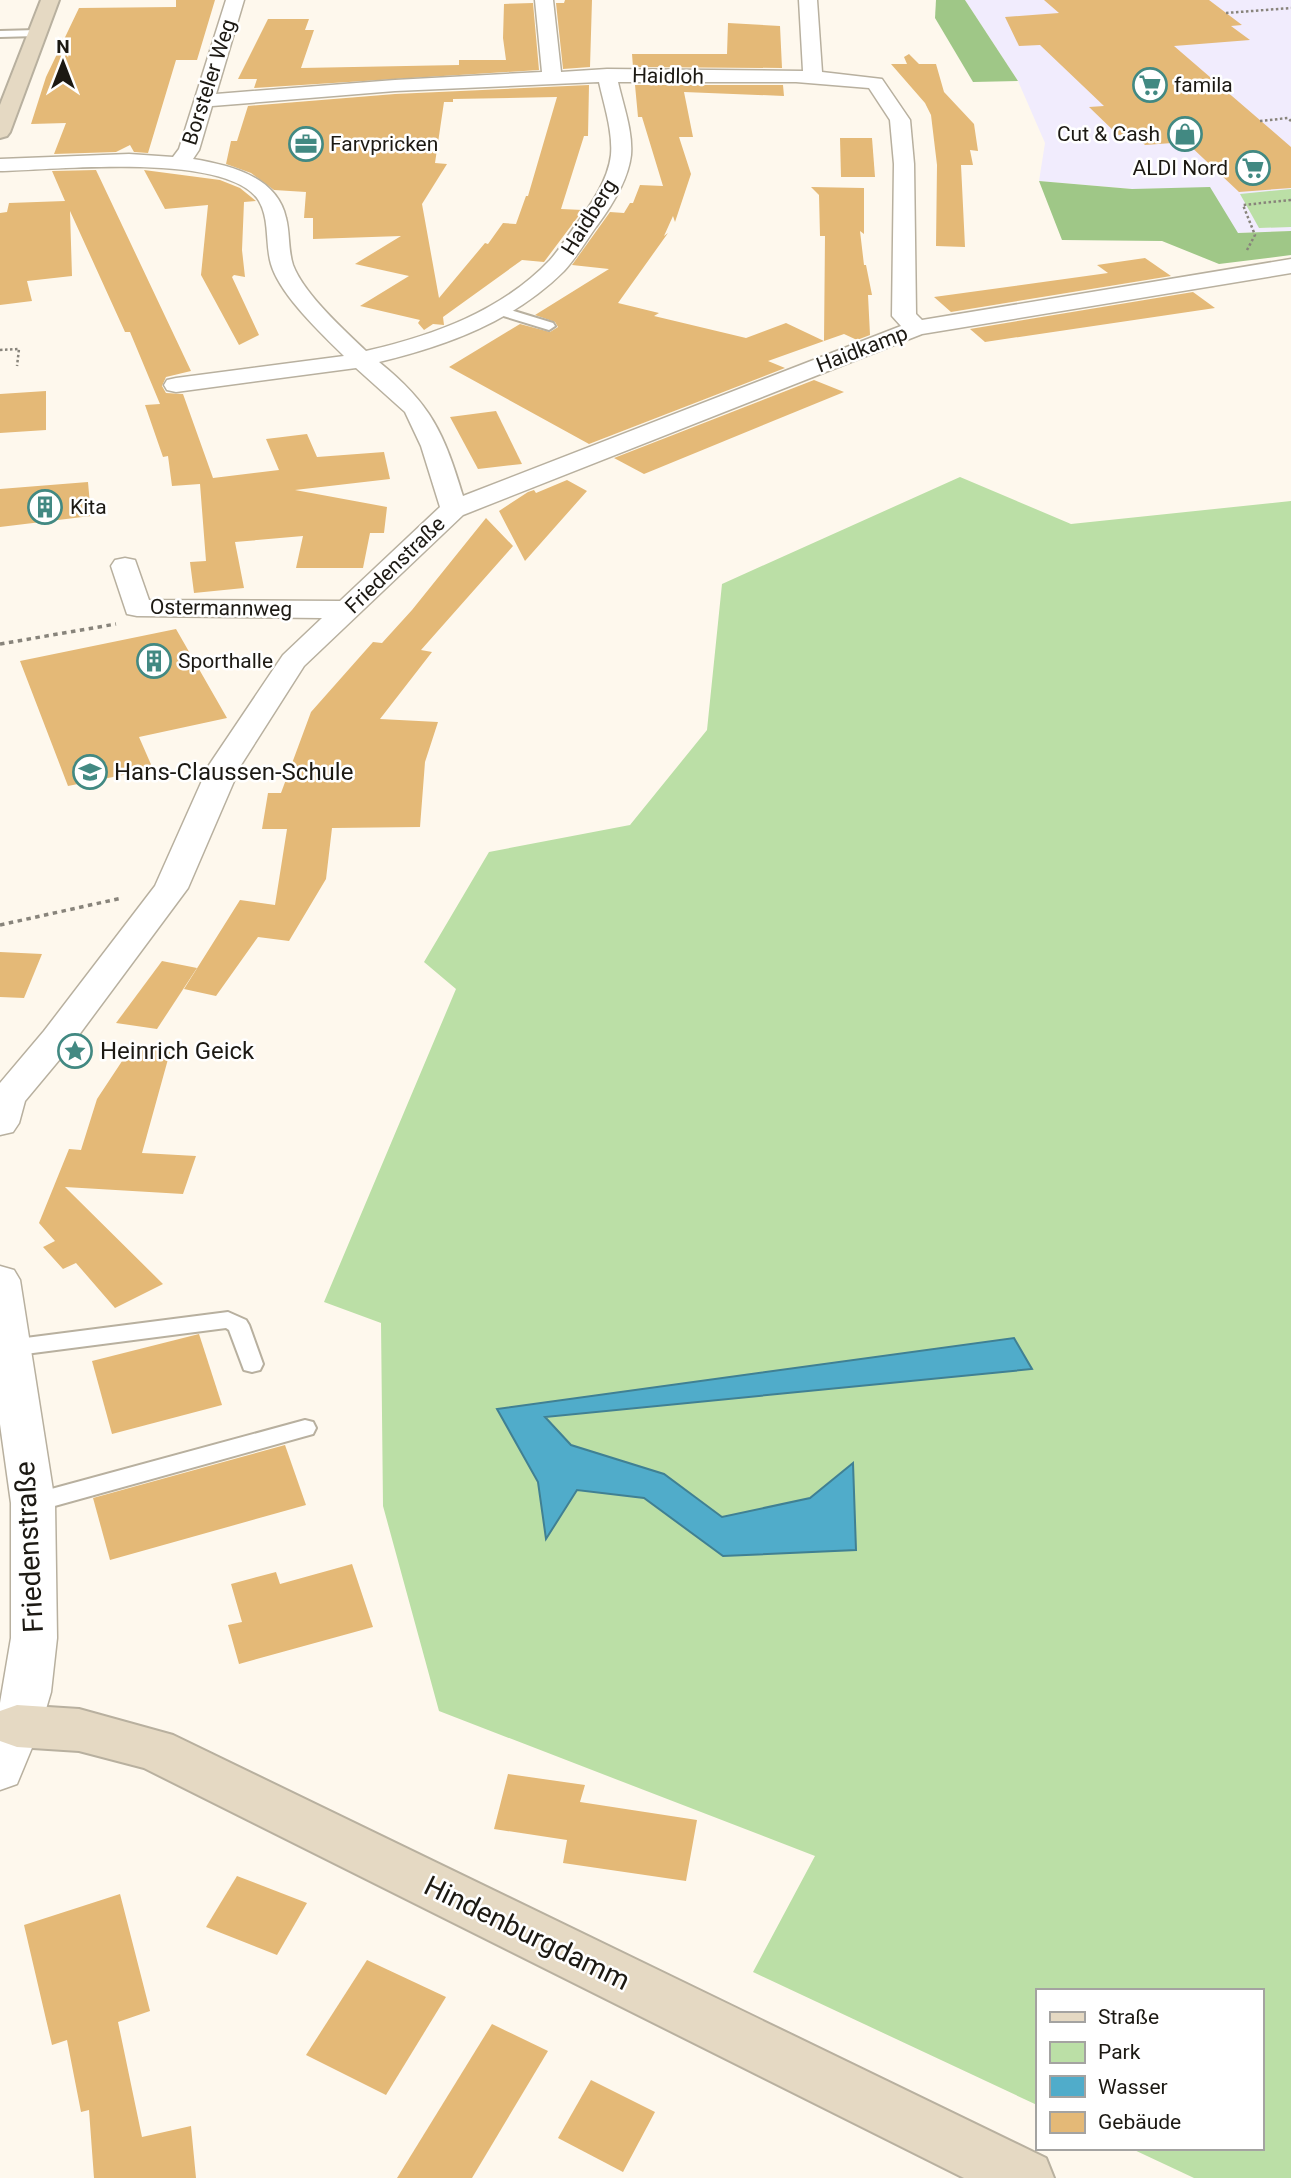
<svg xmlns="http://www.w3.org/2000/svg" width="1291" height="2178" font-family="Roboto,sans-serif">
  <style>
    .commercial { fill: #f1ecfd }
    .green { fill: #bbdfa6 }
    .forest { fill: #9fc787 }
    .water { fill: #50acca; stroke: #408093; stroke-width: 2 }
    .building { fill: #e4b977; fill-rule: evenodd }
    .lines { fill: none; stroke-linecap: round; stroke-linejoin: round }
    .lane-casing { stroke: #b8b09f; stroke-width: 4 }
    .street-casing { stroke: #b8b09f; stroke-width: 3 }
    .secondary-casing { stroke: #b8b09f; stroke-width: 4 }
    .path-far1 { stroke: #88847b; stroke-width: 2.5; stroke-dasharray: 2.5 2.5; stroke-linecap: butt }
    .path { stroke: #88847b; stroke-width: 3.5; stroke-dasharray: 4.5 4.5; stroke-linecap: butt }
    .lane { fill: #fff; fill-rule: evenodd }
    .street { fill: #fff; fill-rule: evenodd }
    .secondary { fill: #e5d9c3; fill-rule: evenodd }
    .labels { text-anchor: middle; dominant-baseline: central; stroke-width: 5; stroke-linejoin: round; paint-order: stroke }
    .far-street-label { font-size: 21px; fill: #1c1913; stroke: #fff }
    .far-poi-label { font-size: 21px; fill: #1c1913; stroke: #fff; text-anchor: start }
    .poi-label { font-size: 24px; fill: #1c1913; stroke: #fff; text-anchor: start }
    .near-street-label { font-size: 28px; fill: #1c1913; stroke: #fff }
  </style>
  <rect width="100%" height="100%" fill="#fef8ed"/>
  <polygon class="commercial" points="965,0 1291,0 1291,231 1237,233 1209,188 1132,189 1039,181 1045,143 1018,81"/>
  <g class="green">
    <polygon points="1291,189 1291,227 1259,228 1240,194"/>
    <polygon points="960,477 1071,524 1291,501 1291,2178 1194,2178 1130,2148 1261,2148 1261,1991 1037,1991 1037,2105 753,1972 815,1856 439,1711 383,1506 381,1323 324,1302 456,989 424,962 489,852 630,825 707,730 722,584"/>
  </g>
  <g class="forest">
    <polygon points="936,0 965,0 1018,81 973,82 935,18"/>
    <polygon points="1039,181 1132,189 1210,187 1238,233 1291,231 1291,255 1219,264 1162,241 1062,240"/>
  </g>
  <polygon class="water" points="1014,1338 1032,1369 545,1417 571,1445 664,1474 722,1517 810,1498 853,1463 856,1550 723,1556 644,1498 577,1490 546,1539 538,1482 497,1409"/>
  <g class="building">
    <polygon points="176,0 215,0 197,60 176,60 148,153 134,152 130,145 116,152 54,154 66,123 31,124 46,77 79,8 176,7"/>
    <polygon points="565,0 592,0 590,67 563,69 556,3 564,3"/>
    <polygon points="1044,0 1209,0 1242,25 1231,26 1250,40 1174,46 1291,147 1291,188 1239,192 1186,142 1145,145 1134,134 1118,135 1089,107 1104,106 1040,45 1019,46 1005,17 1059,13"/>
    <polygon points="533,3 539,70 254,88 257,79 238,79 268,19 309,19 305,30 314,30 301,68 459,65 459,60 506,60 503,38 504,4"/>
    <polygon points="728,23 780,26 782,68 633,67 632,54 727,54"/>
    <polygon points="909,54 919,64 936,64 944,92 974,124 978,151 970,150 973,165 961,165 965,247 936,246 937,165 931,115 925,103 891,64 907,64 904,57"/>
    <path d="M 589,85 L 588,136 L 584,136 L 561,209 L 583,210 L 544,262 L 522,260 L 443,317 L 444,325 L 433,324 L 424,330 L 418,323 L 420,320 L 360,306 L 409,276 L 355,264 L 401,236 L 313,239 L 313,218 L 304,218 L 306,192 L 274,190 L 251,173 L 226,164 L 231,141 L 237,141 L 248,106 L 395,94 ZM 557,97 L 528,196 L 526,196 L 516,224 L 503,223 L 488,244 L 485,243 L 439,298 L 422,204 L 447,164 L 435,163 L 444,102 L 453,102 L 453,99 Z"/>
    <polygon points="635,85 783,85 784,96 684,92 693,137 679,137 691,174 675,222 673,216 664,236 668,233 618,303 659,313 654,316 746,338 786,323 824,341 768,361 785,368 589,444 449,367 520,324 550,332 558,327 555,322 535,315 609,269 572,265 610,212 624,213 630,203 633,203 640,185 663,186 642,117 638,117"/>
    <polygon points="840,138 872,138 875,177 841,177"/>
    <polygon points="96,170 191,371 166,377 162,386 166,393 183,394 213,478 279,470 266,439 307,434 317,457 384,452 390,479 295,490 387,507 384,533 370,533 363,568 296,568 303,536 235,542 244,588 194,593 190,562 206,561 200,484 172,486 168,456 163,457 145,405 160,404 130,332 125,332 70,211 72,276 27,281 32,301 0,305 0,213 7,212 9,203 65,201 52,171"/>
    <polygon points="144,170 220,180 240,188 256,201 244,202 242,250 245,277 234,275 232,277 259,335 239,345 201,275 208,205 165,209"/>
    <polygon points="811,187 864,188 864,234 860,231 864,265 866,265 872,295 868,295 870,335 857,340 844,334 824,341 825,236 820,236 819,195"/>
    <polygon points="1145,258 1171,276 951,312 934,297 1108,273 1097,265"/>
    <polygon points="1193,292 1215,308 985,342 970,329"/>
    <polygon points="814,380 844,392 644,474 614,458"/>
    <polygon points="46,391 46,430 0,433 0,394"/>
    <polygon points="496,411 522,464 478,469 450,417"/>
    <polygon points="567,480 587,491 525,561 499,511 528,492 534,490 536,493"/>
    <polygon points="88,482 91,516 0,527 0,489"/>
    <polygon points="486,518 513,546 421,650 432,652 380,719 438,722 425,762 420,827 332,828 326,879 289,941 258,937 216,996 184,989 240,900 275,905 287,829 262,829 268,793 281,793 311,712 373,642 382,643 412,610"/>
    <polygon points="176,629 227,718 139,737 153,769 68,786 20,661"/>
    <polygon points="0,952 42,954 24,998 0,997"/>
    <polygon points="162,961 197,968 157,1029 116,1023"/>
    <polygon points="132,1046 170,1052 142,1153 196,1156 183,1194 65,1187 163,1284 115,1308 76,1263 63,1269 43,1247 55,1241 39,1223 69,1149 81,1150 97,1099"/>
    <polygon points="199,1334 222,1405 112,1434 92,1361"/>
    <polygon points="285,1445 306,1505 110,1560 93,1498"/>
    <polygon points="352,1564 373,1627 239,1664 228,1625 242,1622 231,1584 276,1572 280,1584"/>
    <polygon points="508,1774 585,1785 580,1802 697,1820 686,1881 563,1863 567,1840 494,1829"/>
    <polygon points="237,1876 307,1903 277,1955 206,1927"/>
    <polygon points="120,1894 150,2011 118,2022 142,2137 191,2126 196,2178 94,2178 89,2110 81,2112 67,2040 52,2045 24,1925"/>
    <polygon points="367,1960 446,1997 386,2095 306,2055"/>
    <polygon points="492,2024 548,2051 472,2178 397,2178"/>
    <polygon points="591,2080 655,2112 623,2172 558,2138"/>
  </g>
  <g class="lines">
    <g class="lane-casing">
      <g id="lane">
        <polygon points="0,31 37,30 42,33 37,36 0,37"/>
        <polygon points="501,307 553,323 555,326 549,330 497,314 495,311"/>
        <polygon points="228,1312 246,1320 249,1325 263,1364 260,1370 252,1372 244,1370 229,1330 226,1328 10,1356 2,1354 0,1349 2,1342 10,1340"/>
        <polygon points="305,1420 313,1422 316,1428 313,1434 33,1512 25,1509 21,1503 25,1497 33,1494"/>
      </g>
    </g>
    <g class="street-casing">
      <g id="street">
        <path d="M 226,0 L 244,0 L 216,94 L 395,80 L 542,72 L 535,0 L 553,0 L 561,72 L 607,69 L 803,71 L 799,0 L 817,0 L 822,72 L 882,79 L 910,120 L 914,164 L 916,314 L 922,320 L 1291,259 L 1291,273 L 922,334 L 463,515 L 304,666 L 241,765 L 188,888 L 70,1047 L 25,1101 L 19,1123 L 13,1132 L 0,1135 L 0,1083 L 44,1031 L 155,886 L 209,765 L 283,655 L 322,618 L 137,616 L 127,614 L 111,566 L 115,560 L 125,558 L 135,560 L 149,600 L 340,601 L 440,507 L 421,446 L 405,412 L 356,368 L 176,392 L 167,390 L 164,385 L 167,380 L 176,378 L 344,356 C 321,333 280,295 271,264 C 265,244 270,220 259,201 C 229,151 53,170 0,171 L 0,159 L 129,154 L 173,157 L 179,149 ZM 599,82 C 604,105 613,131 611,155 C 608,181 590,206 575,226 C 567,237 559,250 550,260 C 502,311 432,336 366,351 C 344,330 304,294 293,265 C 288,250 290,233 286,218 C 277,176 229,165 193,159 L 199,150 L 212,106 L 395,91 ZM 618,82 L 796,82 L 869,88 L 890,120 L 894,164 L 892,316 L 901,326 L 463,496 C 444,433 431,404 379,362 C 447,346 514,321 564,271 C 576,258 586,241 596,227 C 611,207 628,181 631,155 C 633,131 623,105 618,82 Z"/>
        <polygon points="0,1266 14,1270 20,1280 55,1503 57,1638 51,1692 41,1726 17,1784 0,1790 0,1703 11,1638 11,1503 0,1424"/>
      </g>
    </g>
    <g class="secondary-casing">
      <g id="secondary">
        <polygon points="41,0 59,0 10,132 7,136 0,138 0,105"/>
        <polygon points="17,1705 79,1709 173,1735 1046,2158 1054,2178 964,2178 144,1768 79,1751 17,1747 0,1741 0,1711"/>
      </g>
    </g>
    <g class="path-far1">
      <polyline points="1226,13 1291,8"/>
      <polyline points="1260,121 1288,118 1291,121"/>
      <polyline points="1247,250 1255,235 1243,205 1291,200"/>
      <polyline points="0,350 19,349 17,366"/>
    </g>
    <g class="path">
      <polyline points="0,644 116,624"/>
      <polyline points="0,925 122,898"/>
    </g>
    <use href="#lane" class="lane"/>
    <use href="#street" class="street"/>
    <use href="#secondary" class="secondary"/>
  </g>
  <defs>
    <g id="supermarket-ring" transform="scale(1.75)"><circle r="9.5" fill="#fff" stroke="#428982" stroke-width="1.5"/><path d="M-6-5.5h2.5l.6 2H6L4.5 2H-2.5L-4.4-4H-6ZM-1.5 3.2a1.3 1.3 0 1 0 .1 0ZM3 3.2a1.3 1.3 0 1 0 .1 0Z" fill="#428982"/></g>
    <g id="shop-ring" transform="scale(1.75)"><circle r="9.5" fill="#fff" stroke="#428982" stroke-width="1.5"/><path d="M-5-2.5h2.3a2.7 3.5 0 0 1 5.4 0H5L5.5 6h-11ZM-1.5-2.5h3a1.5 2.3 0 0 0-3 0Z" fill="#428982"/></g>
    <g id="office-ring" transform="scale(1.75)"><circle r="9.5" fill="#fff" stroke="#428982" stroke-width="1.5"/><path d="M-6-3h4V-5.5h4V-3h4V5H-6ZM-1-4.5V-3h2v-1.5ZM-6 0V1H6V0Z" fill="#428982"/></g>
    <g id="building-ring" transform="scale(1.75)"><circle r="9.5" fill="#fff" stroke="#428982" stroke-width="1.5"/><path d="M-4-6H4V6H1V3H-1V6H-4ZM-2.5-4.3h1.7v1.8h-1.7ZM.8-4.3h1.7v1.8H.8ZM-2.5-1h1.7V.8h-1.7ZM.8-1h1.7V.8H.8Z" fill="#428982"/></g>
    <g id="school-ring" transform="scale(1.75)"><circle r="9.5" fill="#fff" stroke="#428982" stroke-width="1.5"/><path d="M0-5L7-2L0 1L-7-2ZM-4 1L0 2.5L4 1V4Q0 6-4 4Z" fill="#428982"/></g>
    <g id="sight-ring" transform="scale(1.75)"><circle r="9.5" fill="#fff" stroke="#428982" stroke-width="1.5"/><path d="M0-6L1.8-2.2L6-1.7L2.9 1.2L3.7 5.4L0 3.3L-3.7 5.4L-2.9 1.2L-6-1.7L-1.8-2.2Z" fill="#428982"/></g>
  </defs>
  <g fill-rule="evenodd">
    <use href="#supermarket-ring" x="1150" y="85"/>
    <use href="#shop-ring" x="1185" y="134"/>
    <use href="#office-ring" x="306" y="144"/>
    <use href="#supermarket-ring" x="1253" y="168"/>
    <use href="#building-ring" x="45" y="507"/>
    <use href="#building-ring" x="154" y="661"/>
    <use href="#school-ring" x="90" y="772"/>
    <use href="#sight-ring" x="75" y="1051"/>
  </g>
  <g class="labels">
    <g class="far-street-label">
      <text transform="translate(668 76) rotate(1)">Haidloh</text>
      <text transform="translate(209 82) rotate(-72)">Borsteler Weg</text>
      <text transform="translate(589 217) rotate(-58)">Haidberg</text>
      <text transform="translate(862 349) rotate(-21)">Haidkamp</text>
      <text transform="translate(395 565) rotate(-44)">Friedenstraße</text>
      <text transform="translate(221 608) rotate(1)">Ostermannweg</text>
    </g>
    <g class="far-poi-label">
      <text x="1174" y="85">famila</text>
      <text x="1160" y="134" text-anchor="end">Cut &amp; Cash</text>
      <text x="330" y="144">Farvpricken</text>
      <text x="1228" y="168" text-anchor="end">ALDI Nord</text>
      <text x="70" y="507">Kita</text>
      <text x="178" y="661">Sporthalle</text>
    </g>
    <g class="poi-label">
      <text x="114" y="772">Hans-Claussen-Schule</text>
      <text x="100" y="1051">Heinrich Geick</text>
    </g>
    <g class="near-street-label">
      <text transform="translate(29 1547) rotate(-93)">Friedenstraße</text>
      <text transform="translate(527 1933) rotate(26)">Hindenburgdamm</text>
    </g>
  </g>
  <rect x="1036" y="1989" width="228" height="161" fill="#ffffff" stroke="#a4a3a1" stroke-width="2"/>
  <rect x="1050" y="2012" width="35" height="10" fill="#e5d9c3" stroke="#a4a3a1" stroke-width="2"/>
  <text x="1098" y="2024" font-size="21" fill="#1c1913">Straße</text>
  <rect x="1050" y="2042" width="35" height="21" fill="#bbdfa6" stroke="#a4a3a1" stroke-width="2"/>
  <text x="1098" y="2059" font-size="21" fill="#1c1913">Park</text>
  <rect x="1050" y="2076" width="35" height="21" fill="#50acca" stroke="#a4a3a1" stroke-width="2"/>
  <text x="1098" y="2094" font-size="21" fill="#1c1913">Wasser</text>
  <rect x="1050" y="2112" width="35" height="21" fill="#e4b977" stroke="#a4a3a1" stroke-width="2"/>
  <text x="1098" y="2129" font-size="21" fill="#1c1913">Gebäude</text>
  <g transform="translate(63 63)" stroke="#ffffff" stroke-width="5" paint-order="stroke">
  <path d="M0-5L12 26L0 18L-12 26Z" fill="#1c1913"/>
  <text y="-10" font-size="19" font-weight="bold" text-anchor="middle" fill="#1c1913">N</text>
  </g>
</svg>
